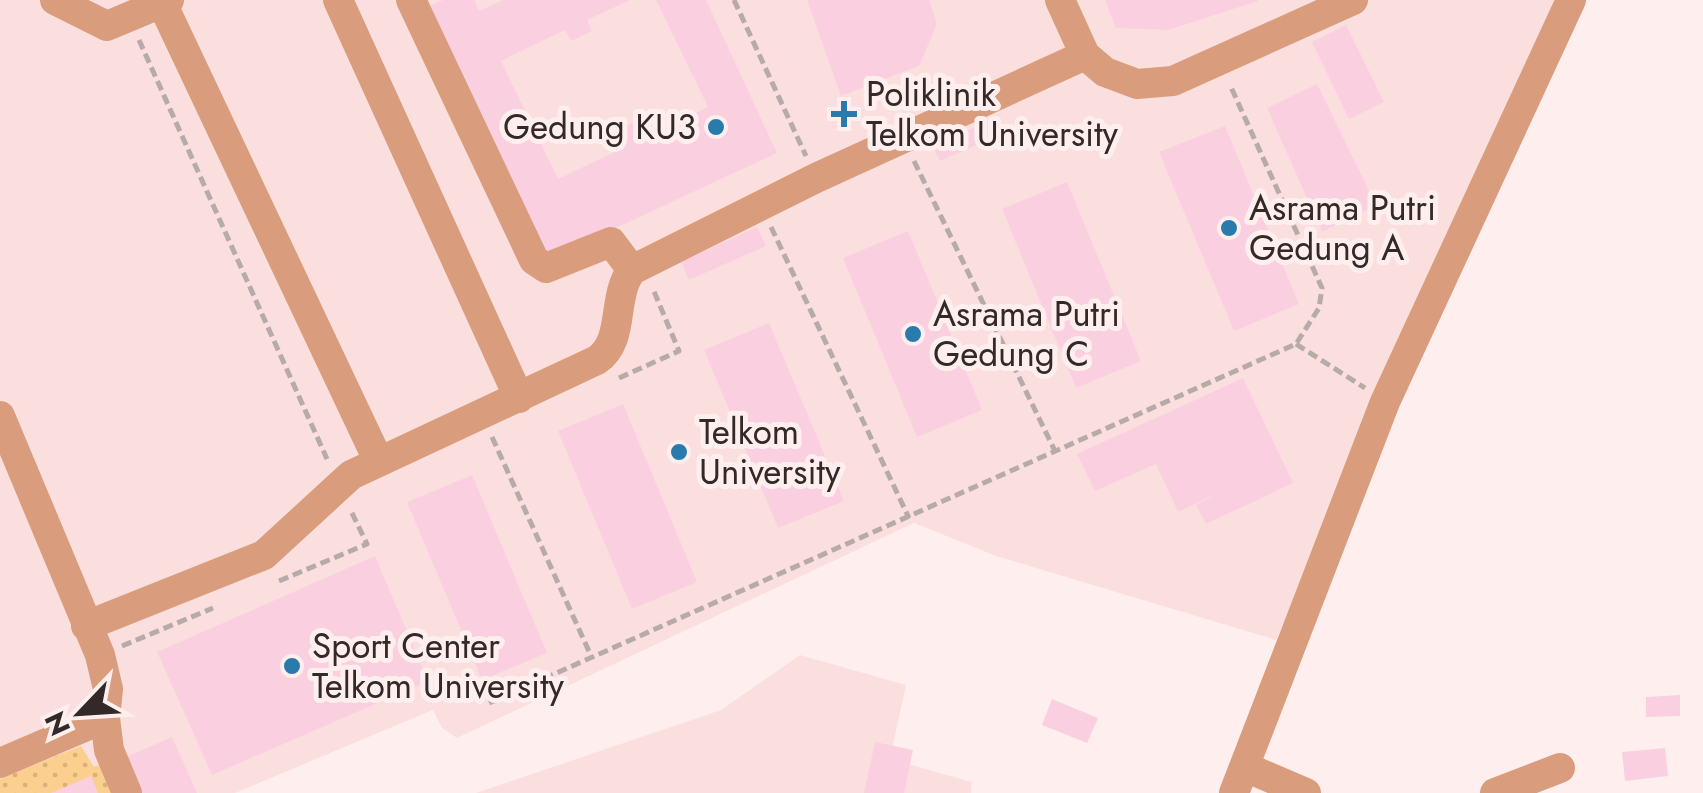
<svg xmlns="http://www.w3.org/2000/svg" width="1703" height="793" font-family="Jost,sans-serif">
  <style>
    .built { fill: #fbdfde }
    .park { fill: url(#park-dots) }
    .building { fill: #fad0e1 }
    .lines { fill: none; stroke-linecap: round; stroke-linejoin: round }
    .path { stroke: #b7abaa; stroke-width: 5; stroke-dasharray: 10 5; stroke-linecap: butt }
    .minor { stroke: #d99d7d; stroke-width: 30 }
    .poi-dot { fill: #287bab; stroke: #feefee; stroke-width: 4 }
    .labels { text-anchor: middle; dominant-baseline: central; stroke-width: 10; stroke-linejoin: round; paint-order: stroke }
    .poi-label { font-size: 35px; fill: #322928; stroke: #feefee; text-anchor: start }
  </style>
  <defs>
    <pattern id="park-dots" width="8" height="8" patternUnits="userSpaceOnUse" patternTransform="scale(2.5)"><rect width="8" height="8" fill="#fbcf8d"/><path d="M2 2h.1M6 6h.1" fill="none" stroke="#d8b27a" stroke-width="1.8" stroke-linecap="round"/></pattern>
  </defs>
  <rect width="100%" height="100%" fill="#feefee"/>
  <g class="built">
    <polygon points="0,0 1559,0 1276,640 996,556 914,523 457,738 442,728 433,710 235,793 0,793"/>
    <polygon points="800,655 906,685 890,759 972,782 971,793 476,793 721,710"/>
  </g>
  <polygon class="park" points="81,746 94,767 120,756 135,793 0,793 0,779"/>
  <g class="building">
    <polygon points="443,0 474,0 479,11 503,0 630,0 587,20 592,31 571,41 565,30 501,61 558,179 621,149 613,132 634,122 641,139 708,107 656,0 706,0 777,153 545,261 427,7"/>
    <polygon points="807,0 929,0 937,24 919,66 841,96"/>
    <polygon points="1105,0 1258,0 1258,1 1168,30 1116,28"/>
    <polygon points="1346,25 1384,102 1349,119 1312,42"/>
    <polygon points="1317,84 1376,205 1322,232 1267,108"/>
    <polygon points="997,117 1004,133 940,161 933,146"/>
    <polygon points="1225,126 1299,304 1234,331 1159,152"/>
    <polygon points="1067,182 1141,361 1076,388 1002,209"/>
    <polygon points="757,227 766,246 689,280 681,262"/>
    <polygon points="908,231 982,410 917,437 843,258"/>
    <polygon points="769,323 844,501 778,528 704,350"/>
    <polygon points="1243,378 1293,483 1206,524 1196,505 1218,493 1178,512 1156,464 1095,491 1077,454"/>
    <polygon points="623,404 697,582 632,609 558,431"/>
    <polygon points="472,475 547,653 482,680 407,502"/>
    <polygon points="375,556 428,681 212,775 157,652"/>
    <polygon points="1680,695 1680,716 1646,717 1646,697"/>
    <polygon points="1052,699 1098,718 1087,743 1042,725"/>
    <polygon points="172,737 197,793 142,793 126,757"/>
    <polygon points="875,742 913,750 904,793 864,793"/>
    <polygon points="1665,748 1668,776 1625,781 1622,752"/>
    <polygon points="91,776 98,793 51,793"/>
  </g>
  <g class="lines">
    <g class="path">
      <polyline points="734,0 806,156"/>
      <polyline points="139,40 327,459"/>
      <polyline points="914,161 1055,451"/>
      <polyline points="771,227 909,518"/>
      <polyline points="1296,344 1365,388"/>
      <polyline points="619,378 679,351 653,289"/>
      <polyline points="492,437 592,658"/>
      <polyline points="279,581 367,544 350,509"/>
      <polyline points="122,646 213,608"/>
      <polyline points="489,703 1296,344 1319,308 1322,288 1230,85"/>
    </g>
    <g class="minor">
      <polyline points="55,0 107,26 169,0"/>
      <polyline points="338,0 519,398"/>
      <polyline points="411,0 534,260 546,268 611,242 632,270"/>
      <polyline points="1060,0 1085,55 1105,72 1137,84 1173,81 1353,0"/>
      <polyline points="162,3 378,460"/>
      <polyline points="0,416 100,655 108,689 105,718 109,750 127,793"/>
      <path d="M 86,626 L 264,555 L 351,475 L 597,360 C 626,340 611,296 632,270 L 816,178 L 1085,55"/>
      <polyline points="0,763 105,718"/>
      <polyline points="1245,767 1306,793"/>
      <polyline points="1234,793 1385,402 1571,0"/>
      <polyline points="1495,793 1560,768"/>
    </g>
  </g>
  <g class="poi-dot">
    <path d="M839 99h10v10h10v10h-10v10h-10v-10h-10v-10h10z"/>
    <circle cx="716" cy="127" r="10"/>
    <circle cx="1229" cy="228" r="10"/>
    <circle cx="913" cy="334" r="10"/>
    <circle cx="679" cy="452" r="10"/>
    <circle cx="292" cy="666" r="10"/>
  </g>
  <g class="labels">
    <g class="poi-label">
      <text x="866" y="94">Poliklinik<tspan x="866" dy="40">Telkom University</tspan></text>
      <text x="696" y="127" text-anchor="end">Gedung KU3</text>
      <text x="1249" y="208">Asrama Putri<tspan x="1249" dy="40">Gedung A</tspan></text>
      <text x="933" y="314">Asrama Putri<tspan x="933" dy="40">Gedung C</tspan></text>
      <text x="699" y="432">Telkom<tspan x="699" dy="40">University</tspan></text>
      <text x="312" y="646">Sport Center<tspan x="312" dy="40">Telkom University</tspan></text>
    </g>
  </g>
  <g transform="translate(80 713) rotate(245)" stroke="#feefee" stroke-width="8" paint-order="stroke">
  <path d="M0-8L18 38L0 25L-18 38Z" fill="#322928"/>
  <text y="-15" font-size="28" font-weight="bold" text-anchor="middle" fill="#322928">N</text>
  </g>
</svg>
